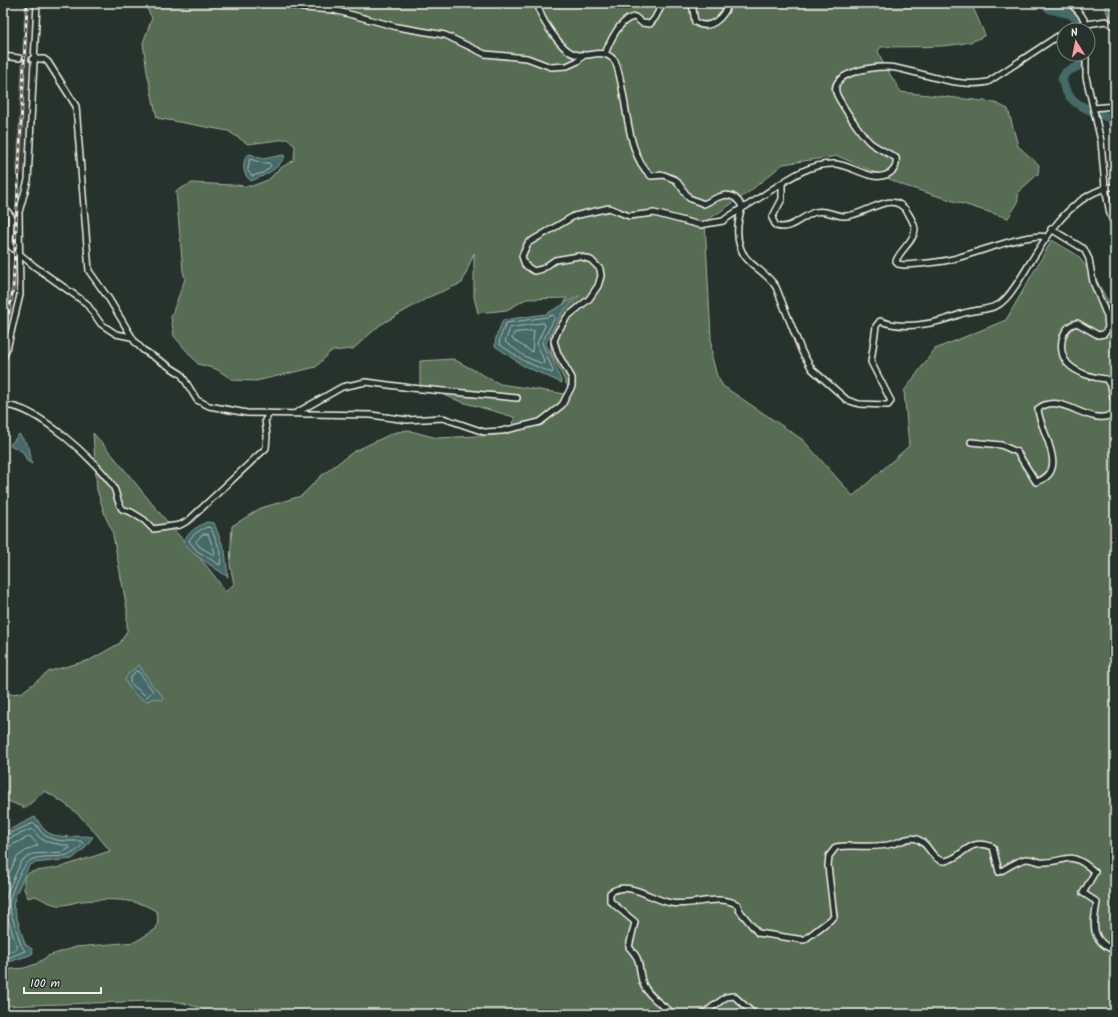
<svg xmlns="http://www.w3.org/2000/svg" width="1118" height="1017" font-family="Kalam,sans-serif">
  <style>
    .built { fill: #3a3f39 }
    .green { fill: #566d52; stroke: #a5af9d }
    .water { fill: #456a68; stroke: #8ba09b }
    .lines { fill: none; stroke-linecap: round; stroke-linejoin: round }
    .shore { stroke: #aebbb5; stroke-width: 1 }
    .river { stroke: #456a68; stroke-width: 9 }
    .minor-tunnel { stroke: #455049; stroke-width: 5; stroke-dasharray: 5 2.5; stroke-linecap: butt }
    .minor-casing { stroke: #f4f1e8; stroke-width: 8 }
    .minor { stroke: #26332d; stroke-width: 5 }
    .rail-casing { stroke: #f4f1e8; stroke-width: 3 }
    .rail { stroke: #26332d; stroke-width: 1.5; stroke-dasharray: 4.5; stroke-linecap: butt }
  </style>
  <rect width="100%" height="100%" fill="#26332d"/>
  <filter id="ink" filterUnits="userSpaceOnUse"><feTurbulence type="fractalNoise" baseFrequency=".025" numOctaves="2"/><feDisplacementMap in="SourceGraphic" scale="8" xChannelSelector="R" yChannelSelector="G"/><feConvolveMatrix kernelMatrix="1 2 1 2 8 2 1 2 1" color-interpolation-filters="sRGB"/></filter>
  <g filter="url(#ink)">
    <polygon class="built" points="24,3 32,3 24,175 15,174"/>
    <g class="green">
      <path d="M 144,3 L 971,3 L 985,35 C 967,50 906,46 881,47 L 878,51 L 883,63 L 901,92 L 993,102 L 1008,109 L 1018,146 L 1039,165 L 1038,174 L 1019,191 L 1017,204 L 1008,218 L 905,186 L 838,156 L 783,164 L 749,192 L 705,222 L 712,357 L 717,376 L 723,386 L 803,440 L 853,496 L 909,446 L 904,391 L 935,349 L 1006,320 L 1052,240 L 1077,255 L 1096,279 L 1115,315 L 1115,1014 L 212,1014 L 201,1008 L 179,1002 L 151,1001 L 3,1006 L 3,970 L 24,968 L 36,964 L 48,956 L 76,947 L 135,942 L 156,929 L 158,921 L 157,912 C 136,897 106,899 82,901 C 74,902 66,906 58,905 C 49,904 43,899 35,896 L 28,898 L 24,889 L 24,876 L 31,872 L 61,867 L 110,851 C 87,822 77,810 45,791 L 25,808 L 3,799 L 3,709 L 8,694 L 21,693 L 50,671 L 90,660 L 120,643 L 127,631 L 127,609 L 112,530 L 106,518 L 97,490 L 93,433 C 120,462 143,494 169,524 C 188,547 210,566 225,592 L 234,584 L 230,565 L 232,526 L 261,508 L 301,496 L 321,476 L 353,452 L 393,433 L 407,430 L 437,438 L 496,435 L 513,430 L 514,417 L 462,402 L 420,386 L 420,361 L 453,359 L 500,384 L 572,395 L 551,353 L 550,328 L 567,298 L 526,299 L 507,310 L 478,313 L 474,297 L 474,253 L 462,283 L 429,297 L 380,325 L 353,349 L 331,351 L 316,367 L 256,381 L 233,380 L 216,369 L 198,364 L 174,336 L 171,317 L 185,279 L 183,271 L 176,191 L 192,183 L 252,186 L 268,180 L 279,169 L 294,160 L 295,146 L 287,139 L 248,144 L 228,131 L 157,118 L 147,72 L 143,43 L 152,18 Z"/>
      <polygon points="1104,3 1115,3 1115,21 1108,16"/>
    </g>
    <g class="water">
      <path d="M 250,154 L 263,159 L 283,155 L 285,156 C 279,169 264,176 251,181 C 243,175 242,165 246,156 Z"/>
      <polygon points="580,295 562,312 546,343 562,383 522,365 495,346 496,337 503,320 546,314"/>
      <polygon points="19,434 29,447 32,464 27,461 23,452 10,445"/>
      <path d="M 207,522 L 214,523 L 225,551 L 228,577 L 194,554 L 183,541 C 189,532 197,526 207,522 Z"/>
      <path d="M 139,665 L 152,685 L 162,695 L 163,700 L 152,698 L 149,701 C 140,701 127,688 125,679 L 129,673 Z"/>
      <path d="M 35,817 C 39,821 41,827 45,830 C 55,841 80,834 93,837 L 83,850 L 72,859 L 34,863 L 29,866 L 16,894 L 13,905 L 25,944 L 32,949 L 33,953 L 30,955 L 3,964 L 3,833 Z"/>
    </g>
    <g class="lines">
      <g class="shore">
        <polygon points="250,159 262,163 269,163 271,166 263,173 252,176 248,171"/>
        <polygon points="553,315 555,317 542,343 553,371 552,373 524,361 499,344 500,338 506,323 547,317"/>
        <polygon points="544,323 545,326 537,343 544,361 543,364 526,357 505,342 510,328"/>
        <polygon points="534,331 532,352 512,339 514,333"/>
        <path d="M 208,527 L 211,528 L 221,552 L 220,565 L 197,551 L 189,541 C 192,534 201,529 208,527 Z"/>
        <polygon points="203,534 208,534 215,552 214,555 200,547 196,542"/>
        <polygon points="136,671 139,672 153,691 147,697 130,683 130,679"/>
        <path d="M 3,836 L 34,823 C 38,826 40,832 44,835 C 53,842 70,841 81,841 L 83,843 C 71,863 51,853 33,859 C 23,862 10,893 9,904 C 9,911 19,936 21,945 L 25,951 L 3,960"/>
        <polyline points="3,841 32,829 40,838 47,842 69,846 70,848 63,852 32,854 21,862 8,891 4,905 17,948 3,955"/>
        <polyline points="3,847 10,846 30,836 38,845 27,850 17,857 3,886"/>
      </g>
      <g class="river">
        <polyline points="1042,3 1050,9 1071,14 1075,18 1080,30"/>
        <path d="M 1081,54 L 1081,65 L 1066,72 L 1062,79 C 1067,106 1089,109 1110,118 L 1115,128"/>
      </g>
      <polyline class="minor-tunnel" points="19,58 32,59"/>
      <g class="minor-casing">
        <g id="minor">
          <polyline points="283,3 304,8 334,10 397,27 445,35 485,54 527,58 551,67 567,66 578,61 583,55"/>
          <path d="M 539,3 C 536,15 561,48 572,53 C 587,61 601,45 615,61 C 628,92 624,153 651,176 L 664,175 L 676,180 L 689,198 L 704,204 C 719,196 733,188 742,207 C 736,226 734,248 751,263 C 760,271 769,276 776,287 L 802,352 L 812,369 L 847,400 L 859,404 L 888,405 L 891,401 L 871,362 L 876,326 L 880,321 C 904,330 935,324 958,315 C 971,309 991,311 1001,303 C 1011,295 1018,282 1025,271 C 1046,237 1071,193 1115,186"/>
          <path d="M 692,3 L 695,22 C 711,32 724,16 729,3"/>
          <path d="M 1070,3 C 1078,11 1086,18 1087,30"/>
          <polyline points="1066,30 1075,26 1106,21 1115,27"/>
          <path d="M 605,54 C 610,41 620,18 635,17 L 642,23 L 650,24 L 655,18 L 663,3"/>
          <polyline points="1086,54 1086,77 1101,141 1105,187 1110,214 1115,226"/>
          <polyline points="3,56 19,58"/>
          <path d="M 32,59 L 44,59 L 48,62 L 76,106 L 89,271 L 109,299 L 135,342 L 143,350 L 181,374 L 197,400 L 209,406 L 247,413 L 371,415 L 407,420 L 443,418 L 484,432 L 502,431 L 540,422 L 562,405 L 572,386 L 572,378 L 558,354 L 554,341 L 557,333 L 567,317 L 589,299 L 598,286 L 601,276 L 600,269 L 591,260 L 579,256 L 555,260 L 542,269 L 534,271 L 525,265 L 522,256 L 528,243 L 574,216 L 609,208 L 629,216 L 654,213 L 700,225 L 723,221 C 733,213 745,207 756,200 C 779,186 806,162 835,164 C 853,165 873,184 890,173 C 896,169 897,164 896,158 C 888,153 879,149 872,144 C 863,138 842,105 837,95 C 827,73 871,67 886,67 C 895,67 904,70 913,72 C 937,78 963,87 988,82 L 1064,32"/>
          <polyline points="1093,108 1115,106"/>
          <path d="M 782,184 L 782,199 L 772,218 L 776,226 C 791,231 802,216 815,212 C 826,209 834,216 845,216 C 866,216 893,187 908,213 C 911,218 915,224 915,230 C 914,241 900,250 896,261 L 898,264 L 904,265 C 921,264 937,263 953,259 C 974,254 1029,232 1046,237"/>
          <polyline points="3,206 11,216 10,246 34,266 86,303 101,324 116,334 131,337"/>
          <path d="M 1051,229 L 1084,249 L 1089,259 L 1093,282 L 1107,316 L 1108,328 L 1104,334 L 1098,335 L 1077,323 C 1060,326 1057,353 1068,364 C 1077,373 1093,378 1106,379 L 1111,387 L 1115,406"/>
          <polyline points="3,358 8,345 20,295 19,212 28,180 37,3"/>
          <path d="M 3,406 C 32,401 98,463 113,486 C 117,493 117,502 122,509 L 131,512 L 144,520 L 153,529 L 180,525 L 189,520 L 266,448 L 267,436 L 265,420 L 267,418 L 267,413"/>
          <polyline points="296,413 342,387 366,382 411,388 517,398"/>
          <path d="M 971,442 L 1001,445 L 1017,452 L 1036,482 C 1072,471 1039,431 1038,409 C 1061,390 1089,428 1113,414 L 1115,408"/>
          <path d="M 674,1014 C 664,1007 645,994 642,981 C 637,963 643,963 629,947 L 635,922 L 610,901 L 610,893 C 628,879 652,900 671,903 C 692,907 718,893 738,905 L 739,910 L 758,933 L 804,940 L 834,917 L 828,866 L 829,856 L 836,847 C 855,844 874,849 892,844 C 901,842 910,835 919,840 C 930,845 932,861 945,861 C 964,858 967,837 993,847 L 999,872 C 1006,869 1019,859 1027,859 C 1031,859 1036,861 1040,862 C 1067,864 1067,847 1095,872 L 1083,893 L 1097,902 C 1093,926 1090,940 1115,951"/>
          <polyline points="703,1014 726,997 734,996 754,1014"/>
        </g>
      </g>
      <use href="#minor" class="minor"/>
      <g class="rail-casing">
        <polyline id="rail" points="3,336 9,312 13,289 27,3"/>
      </g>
      <use href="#rail" class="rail"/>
    </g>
  </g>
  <rect width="1118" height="1017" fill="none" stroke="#26332d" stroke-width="16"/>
  <rect x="8" y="8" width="1102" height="1001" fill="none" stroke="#f4f1e8" stroke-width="1.5" filter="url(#ink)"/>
  <g transform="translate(1076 42) rotate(350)"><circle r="19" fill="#26332d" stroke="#787f78"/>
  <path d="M0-3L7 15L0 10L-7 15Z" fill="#ff9aa2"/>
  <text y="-6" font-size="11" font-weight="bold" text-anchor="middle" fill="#f4f1e8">N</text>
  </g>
  <path d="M24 987v6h77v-6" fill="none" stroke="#f4f1e8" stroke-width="2"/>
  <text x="30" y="987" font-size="12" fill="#f4f1e8" stroke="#26332d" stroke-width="3" paint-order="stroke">100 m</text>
</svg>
